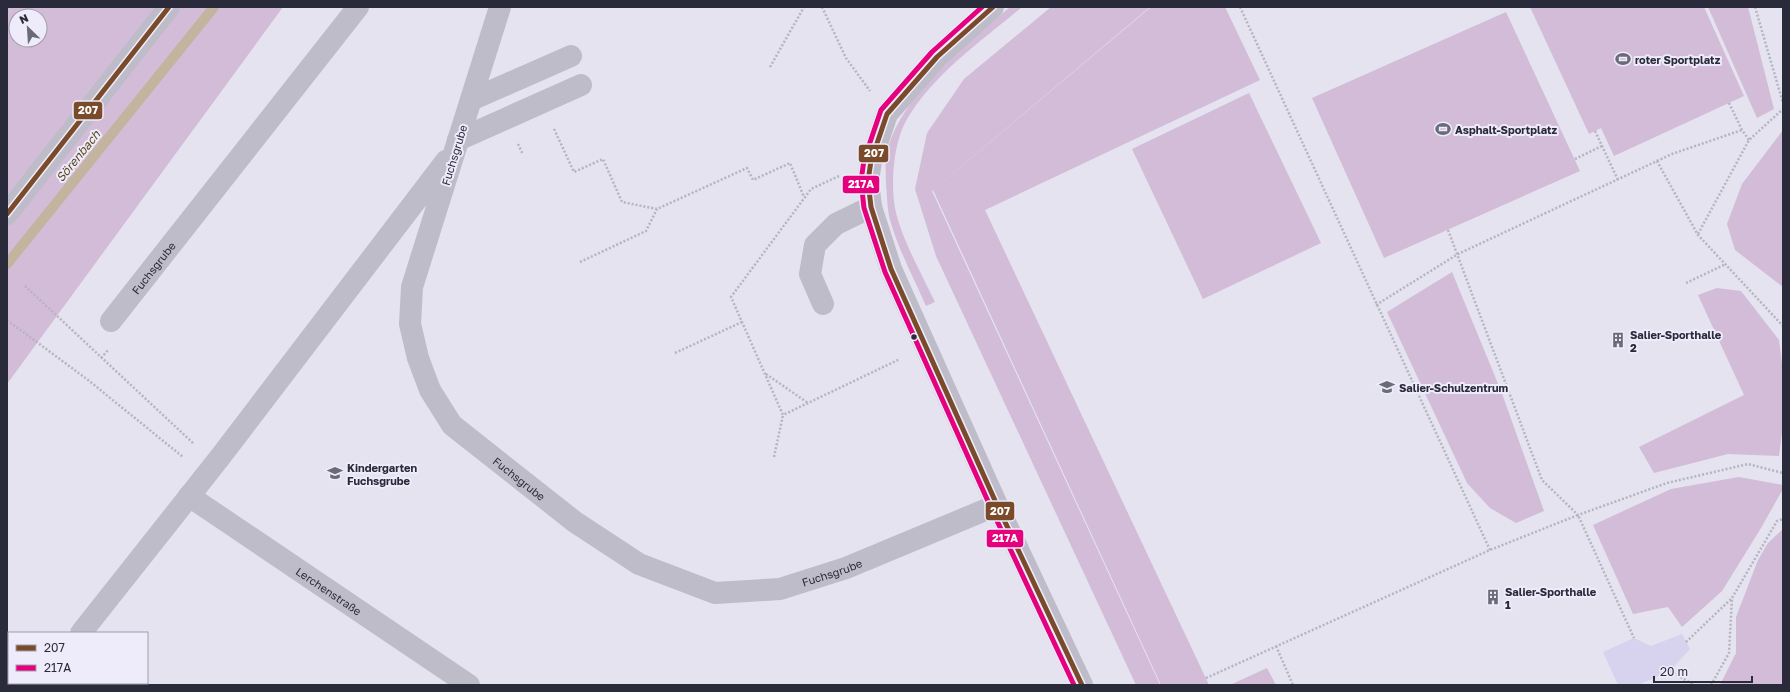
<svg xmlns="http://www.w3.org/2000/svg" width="1790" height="692" font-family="'Golos Text',sans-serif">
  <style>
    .green { fill: #d2bcd7; fill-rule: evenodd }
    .plaza { fill: #d7d2ee }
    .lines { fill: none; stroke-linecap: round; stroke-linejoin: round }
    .stream { stroke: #c2b49e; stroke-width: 10 }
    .path { stroke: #b5b4c1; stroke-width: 2.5; stroke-dasharray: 2 2; stroke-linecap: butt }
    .minor { stroke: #bdbcc8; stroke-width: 22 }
    .bus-1-casing { stroke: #eeebfb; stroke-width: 8 }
    .bus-2-casing { stroke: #eeebfb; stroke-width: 8 }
    .bus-1 { stroke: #7a4b2a; stroke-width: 5 }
    .bus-2 { stroke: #e5007d; stroke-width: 5 }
    .bus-dot { fill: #292a3a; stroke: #eeebfb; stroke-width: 1.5 }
    .labels { text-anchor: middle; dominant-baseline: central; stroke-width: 4; stroke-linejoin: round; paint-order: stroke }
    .poi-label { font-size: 11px; font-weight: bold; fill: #292a3a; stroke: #eeebfb; text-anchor: start }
    .street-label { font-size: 11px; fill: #292a3a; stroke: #eeebfb }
    .water-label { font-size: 12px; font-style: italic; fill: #5e491c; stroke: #eeebfb }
    .line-badge { stroke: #eeebfb; stroke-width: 1.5 }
    .badge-label { font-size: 11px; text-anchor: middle; font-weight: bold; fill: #fff }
  </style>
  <rect width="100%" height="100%" fill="#e4e3ef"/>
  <g class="green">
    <path d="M 7,7 L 283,7 L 7,384 ZM 16,16 L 40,16 L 40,40 L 16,40 Z"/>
    <path d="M 1010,7 L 1022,7 C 982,41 933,74 906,121 C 893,144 890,187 896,213 C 903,241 922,275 935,302 L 926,306 C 913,276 897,247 889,216 C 887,205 887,194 886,183 C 886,174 885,164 886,156 C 898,97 967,44 1010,7 Z"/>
    <polygon points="1051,7 1150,7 932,191 1160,685 1136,685 936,256 915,189 927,133 964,79"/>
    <polygon points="1151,7 1225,7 1260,80 985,210 1209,685 1161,685 933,190"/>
    <polygon points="1530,7 1704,7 1744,96 1614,156 1601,128 1589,134"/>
    <polygon points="1708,7 1748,7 1774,109 1757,118"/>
    <polygon points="1506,12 1580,171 1384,258 1312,98"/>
    <polygon points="1249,93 1321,243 1203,299 1132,149"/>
    <polygon points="1783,130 1783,287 1735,250 1727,224 1742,184"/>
    <polygon points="1452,272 1501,391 1544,511 1516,523 1490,508 1467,483 1387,312"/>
    <polygon points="1717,288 1741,291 1779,340 1783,371 1783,424 1779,456 1728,454 1654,473 1639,447 1744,395 1698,295"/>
    <polygon points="1739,477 1783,485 1783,489 1761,528 1722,591 1682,627 1668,607 1633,614 1593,525 1671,489"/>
    <polygon points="1783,529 1783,685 1720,685 1736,653 1736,617 1758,560 1768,543"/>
    <polygon points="1267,668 1276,685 1230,685"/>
  </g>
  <polygon class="plaza" points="1682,634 1690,649 1670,671 1638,685 1618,685 1603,652 1634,638 1651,646"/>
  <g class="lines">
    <polyline class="stream" points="7,264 214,7"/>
    <g class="path">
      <polyline points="822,7 846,58 870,91"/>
      <polyline points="1240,7 1490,550"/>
      <polyline points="1755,7 1783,103"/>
      <polyline points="770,67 804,7"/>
      <polyline points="1729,103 1742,130 1749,140"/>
      <polyline points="554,129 574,172 603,159 622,202 657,209 747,168 753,180 790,163 804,197"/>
      <polyline points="1595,131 1618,180"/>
      <polyline points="518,144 523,155"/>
      <polyline points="1575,159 1602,146"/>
      <polyline points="1657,161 1672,154 1742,130"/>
      <polyline points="839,176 811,189 731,297 783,415 900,359"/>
      <polyline points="1448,230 1542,480 1578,515 1667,483 1748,464 1783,473"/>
      <polyline points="1698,234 1749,140 1783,109"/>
      <polyline points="580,262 646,231 657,209"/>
      <polyline points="1686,283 1726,264"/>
      <polyline points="25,286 194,444"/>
      <polyline points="1376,305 1458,254 1657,161 1698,235 1783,326"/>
      <polyline points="7,320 88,380 183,457"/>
      <polyline points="675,353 742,322"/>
      <polyline points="101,358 109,349"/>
      <polyline points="766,374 808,403"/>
      <polyline points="774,457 783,415"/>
      <polyline points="1686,642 1732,598"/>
      <polyline points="1276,646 1293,685"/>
      <polyline points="1670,671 1694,685"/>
      <polyline points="1206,678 1490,550 1578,515 1634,638"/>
      <polyline points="1711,685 1729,653 1732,598 1777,521 1783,519"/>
    </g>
    <g class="minor">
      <path id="s1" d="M 500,7 L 412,287 L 410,324 L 418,358 L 430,390 L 452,425 L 575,522 L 639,564 L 715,593 L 780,589 L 846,568 L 997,505"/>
      <polyline points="993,7 937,57 887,114 871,161 868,181 871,207 891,269 997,505 1082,685"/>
      <polyline points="471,100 571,56"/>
      <polyline points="458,140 581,85"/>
      <polyline points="7,214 169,7"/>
      <polyline points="823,304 810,274 815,245 836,224 871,207"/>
      <path id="s2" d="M 111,321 L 358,7"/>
      <path id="s3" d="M 189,496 L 469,685"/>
      <polyline points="81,633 221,456 446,161"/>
      <polyline points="40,685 42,683"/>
    </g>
    <g class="bus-1-casing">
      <g id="bus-1">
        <polyline points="993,7 937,57 887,114 871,161 868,181 871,207 891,269 997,505 1082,685"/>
        <polyline points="7,214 169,7"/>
      </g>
    </g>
    <g class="bus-2-casing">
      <polyline id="bus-2" points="982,7 932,52 881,110 864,160 861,181 864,208 885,272 991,508 1074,685"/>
    </g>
    <use href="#bus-1" class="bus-1"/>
    <use href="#bus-2" class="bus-2"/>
  </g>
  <defs>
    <g id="stadium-bare" transform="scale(1.2)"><path d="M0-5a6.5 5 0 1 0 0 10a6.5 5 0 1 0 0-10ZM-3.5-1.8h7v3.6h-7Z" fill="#6a6b79" stroke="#eeebfb" stroke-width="2.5" paint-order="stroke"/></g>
    <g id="building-bare" transform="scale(1.2)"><path d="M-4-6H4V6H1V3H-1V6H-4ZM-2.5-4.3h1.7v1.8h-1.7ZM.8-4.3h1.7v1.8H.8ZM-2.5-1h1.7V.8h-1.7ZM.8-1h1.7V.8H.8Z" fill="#6a6b79" stroke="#eeebfb" stroke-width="2.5" paint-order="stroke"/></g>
    <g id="school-bare" transform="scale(1.2)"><path d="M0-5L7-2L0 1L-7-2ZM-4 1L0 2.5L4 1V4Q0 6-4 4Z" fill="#6a6b79" stroke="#eeebfb" stroke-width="2.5" paint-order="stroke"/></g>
  </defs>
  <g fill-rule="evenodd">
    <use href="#stadium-bare" x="1623" y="59"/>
    <use href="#stadium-bare" x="1443" y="129"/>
    <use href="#building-bare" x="1618" y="340"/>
    <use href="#school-bare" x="1387" y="387"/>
    <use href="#school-bare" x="335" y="473"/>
    <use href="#building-bare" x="1493" y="597"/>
  </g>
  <circle class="bus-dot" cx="914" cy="337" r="3.5"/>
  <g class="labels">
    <g class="poi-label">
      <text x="1635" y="59">roter Sportplatz</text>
      <text x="1455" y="129">Asphalt-Sportplatz</text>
      <text x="1630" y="334">Salier-Sporthalle<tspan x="1630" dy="13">2</tspan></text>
      <text x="1399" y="387">Salier-Schulzentrum</text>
      <text x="347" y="467">Kindergarten<tspan x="347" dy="13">Fuchsgrube</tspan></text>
      <text x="1505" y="591">Salier-Sporthalle<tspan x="1505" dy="13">1</tspan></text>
    </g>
    <g class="street-label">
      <text transform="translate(454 155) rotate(-73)">Fuchsgrube</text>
      <text stroke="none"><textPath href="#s2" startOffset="68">Fuchsgrube</textPath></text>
      <text stroke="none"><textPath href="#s1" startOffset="527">Fuchsgrube</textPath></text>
      <text stroke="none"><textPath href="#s1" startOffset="875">Fuchsgrube</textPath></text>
      <text stroke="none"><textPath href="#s3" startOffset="169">Lerchenstraße</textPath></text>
    </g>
    <g class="water-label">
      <text transform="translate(78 156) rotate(-51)">Sörenbach</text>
    </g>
  </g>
  <g class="line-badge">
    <rect x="73" y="101" width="30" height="19" rx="4" fill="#7a4b2a"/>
    <rect x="858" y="144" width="31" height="19" rx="4" fill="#7a4b2a"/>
    <rect x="842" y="175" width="38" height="19" rx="4" fill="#e5007d"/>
    <rect x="985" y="501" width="30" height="20" rx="4" fill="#7a4b2a"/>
    <rect x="986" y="529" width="38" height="19" rx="4" fill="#e5007d"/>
  </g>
  <g class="badge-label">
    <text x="88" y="114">207</text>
    <text x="874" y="157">207</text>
    <text x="861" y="188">217A</text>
    <text x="1000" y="515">207</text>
    <text x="1005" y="542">217A</text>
  </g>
  <rect width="1790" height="692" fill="none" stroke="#292a3a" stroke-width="16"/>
  <rect x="8" y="632" width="140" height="52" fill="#eeebfb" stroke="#9f9eae"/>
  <rect x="16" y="645" width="20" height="6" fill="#7a4b2a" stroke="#9f9eae"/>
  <text x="44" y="652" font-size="12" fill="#292a3a">207</text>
  <rect x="16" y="665" width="20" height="6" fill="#e5007d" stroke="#9f9eae"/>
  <text x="44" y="672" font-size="12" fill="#292a3a">217A</text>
  <g transform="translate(28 28) rotate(335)"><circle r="19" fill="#eeebfb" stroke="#9f9eae"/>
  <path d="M0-3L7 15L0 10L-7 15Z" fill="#6a6b79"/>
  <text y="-6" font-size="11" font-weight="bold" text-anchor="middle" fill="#292a3a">N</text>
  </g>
  <path d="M1654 676v6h98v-6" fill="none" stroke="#292a3a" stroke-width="2"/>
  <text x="1660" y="676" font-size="12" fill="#292a3a" stroke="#eeebfb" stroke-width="3" paint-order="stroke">20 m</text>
</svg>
